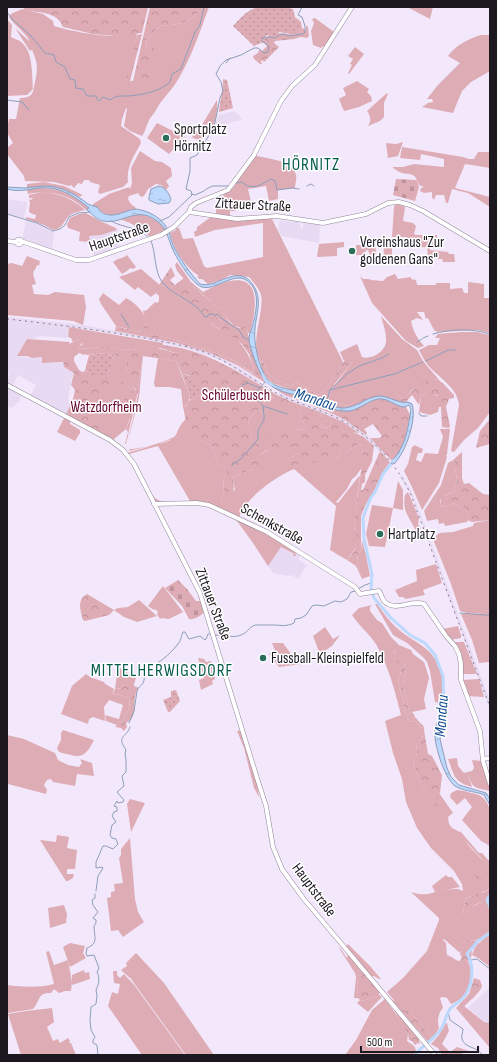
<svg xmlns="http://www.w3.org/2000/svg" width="497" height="1062" font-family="'Sofia Sans Condensed',sans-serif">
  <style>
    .built { fill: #e8daf3 }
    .green { fill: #deacb5; fill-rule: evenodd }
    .forest { fill: url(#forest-crowns); fill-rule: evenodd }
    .cemetery { fill: url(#cemetery-stones) }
    .garden { fill: url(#garden-dots) }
    .water { fill: url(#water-ripples); stroke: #8d9eba }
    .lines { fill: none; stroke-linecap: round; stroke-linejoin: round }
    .stream { stroke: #8d9eba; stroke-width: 1 }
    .river { stroke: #bdd8fd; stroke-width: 3 }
    .major-casing { stroke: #918798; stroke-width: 5 }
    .major { stroke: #fff; stroke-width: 4 }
    .rail { stroke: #857e8b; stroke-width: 1; stroke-dasharray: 2 4; stroke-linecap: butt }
    .poi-dot { fill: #2b6c5b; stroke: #fff; stroke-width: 1.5 }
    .labels { text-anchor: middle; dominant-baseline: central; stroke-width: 3; stroke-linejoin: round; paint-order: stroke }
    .poi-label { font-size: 15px; fill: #1c181f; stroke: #fff; text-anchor: start }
    .street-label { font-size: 15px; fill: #1c181f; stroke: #fff }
    .park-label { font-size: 15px; fill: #630229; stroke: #fff }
    .water-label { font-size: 16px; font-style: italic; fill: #114a8f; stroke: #fff }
    .quarter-label { font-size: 17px; letter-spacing: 1px; fill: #025b4a; stroke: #fff }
  </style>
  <defs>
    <pattern id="forest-crowns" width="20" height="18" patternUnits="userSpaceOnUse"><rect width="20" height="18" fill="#deacb5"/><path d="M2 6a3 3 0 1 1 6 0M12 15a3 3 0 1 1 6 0" fill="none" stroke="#be939b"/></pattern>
    <pattern id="cemetery-stones" width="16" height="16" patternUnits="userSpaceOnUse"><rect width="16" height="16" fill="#deacb5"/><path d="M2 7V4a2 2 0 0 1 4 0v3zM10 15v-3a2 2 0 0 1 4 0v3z" fill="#be939b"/></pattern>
    <pattern id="garden-dots" width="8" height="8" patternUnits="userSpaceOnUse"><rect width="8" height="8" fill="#deacb5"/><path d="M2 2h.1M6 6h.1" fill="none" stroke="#be939b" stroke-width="1.8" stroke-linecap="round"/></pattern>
    <pattern id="water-ripples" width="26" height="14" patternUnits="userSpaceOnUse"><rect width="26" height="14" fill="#bdd8fd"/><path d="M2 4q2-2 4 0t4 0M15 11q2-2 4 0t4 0" fill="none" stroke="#a2b9d8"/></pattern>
  </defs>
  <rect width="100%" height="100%" fill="#f3e8fb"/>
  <g class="built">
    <polygon points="234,111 239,115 242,120 232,122 215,132 213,130 219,115"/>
    <polygon points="7,199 27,202 27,205 24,218 7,214"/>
    <polygon points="26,219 42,226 50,231 54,231 52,250 22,241"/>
    <polygon points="280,220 292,222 293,220 298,220 302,230 304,222 320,225 319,243 281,236 278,229"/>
    <polygon points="117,230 120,248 94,257 89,236 101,235"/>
    <polygon points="7,317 83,325 177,343 195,347 218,356 237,366 260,381 258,384 223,361 187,348 129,336 69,327 67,338 40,336 33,339 27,339 17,356 32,358 43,357 42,363 63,361 64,367 74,373 72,377 68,399 71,401 66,414 30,396 36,385 18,375 12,387 7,384 9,373 7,370"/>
    <polygon points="7,387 22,395 19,399 21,400 11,408 7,406"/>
    <polygon points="279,392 345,420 370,438 385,453 383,454 359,433 343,422 283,398 278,395"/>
    <polygon points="402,475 412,492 421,515 490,701 490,710 419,515 410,493 400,476"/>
    <polygon points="281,547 294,555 294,556 295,552 302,556 300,556 298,559 307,565 298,579 292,575 288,576 273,573 268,566"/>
    <polygon points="490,987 490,1021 488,1023 484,1022 468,1008"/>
  </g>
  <g class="green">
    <path d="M 203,7 L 209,7 C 200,31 192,56 179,78 C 174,87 167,94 161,102 C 157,107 155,113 151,117 C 147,122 146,131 142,136 L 130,131 L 124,126 L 127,109 L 126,108 L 122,119 L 121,126 L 140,139 L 141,143 C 134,156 126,167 128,182 L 123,187 L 100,194 L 98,192 L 100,185 L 90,182 L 89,180 L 84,180 L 82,184 L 78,183 L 74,188 L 71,185 L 69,186 L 54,182 L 25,181 L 24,176 L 7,154 L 7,148 L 13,143 C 6,130 6,134 9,119 L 16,119 L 20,98 C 33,98 33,93 35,82 C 38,69 38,63 32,50 L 30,51 L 28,48 L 15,28 L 29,41 L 29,40 C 24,31 15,26 9,17 L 11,14 L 22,9 L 43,14 L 53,21 L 54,26 C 69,31 99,36 114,36 C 122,35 129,33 137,33 L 130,81 L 149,80 L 146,40 L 160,26 C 182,24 189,24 203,7 Z"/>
    <polygon points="407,7 433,7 430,19"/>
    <polygon points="315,18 334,32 325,47 323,46 321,48 313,45 311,31 314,23 312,19"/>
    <path d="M 7,19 L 12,25 L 11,37 C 14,39 20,40 22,43 C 33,51 32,76 33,89 L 27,95 L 7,96 Z"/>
    <path d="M 481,35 L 490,35 L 490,71 L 471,82 L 462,91 L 453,113 L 422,107 L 428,103 L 433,102 L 432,99 L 427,99 L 437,86 L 460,63 L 448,56 C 456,45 468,39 481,35 Z"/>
    <polygon points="355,47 364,54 349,74 348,73 352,65 350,64 353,59 348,56"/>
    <polygon points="357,81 369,89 367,92 371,96 372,101 359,107 344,111 339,99 346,95 343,88"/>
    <path d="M 387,93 L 388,94 L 384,103 L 384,117 L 380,121 L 368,126 C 372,121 370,115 367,111 Z"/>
    <path d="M 217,100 C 218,110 216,128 207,133 L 207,135 C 202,139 197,141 192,137 L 200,128 Z"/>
    <polygon points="157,123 185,137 169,154 147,138"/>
    <polygon points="403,142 398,156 388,158 386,143 396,144"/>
    <path d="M 402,147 L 463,157 L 469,159 L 474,159 L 478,152 L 490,152 L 490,168 L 465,164 L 455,188 L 490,197 L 490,207 L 468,193 L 452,189 L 448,203 L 446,203 L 444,195 L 436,195 L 434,200 L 432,197 L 432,192 L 424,193 L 420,191 L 421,188 L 424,187 L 419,185 C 415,172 411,175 402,173 C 399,172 396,170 393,168 L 393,167 L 403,167 L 414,164 L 444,167 L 444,159 L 421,154 L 420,160 L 400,158 Z"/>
    <path d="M 140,151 L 155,161 L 162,162 L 171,168 L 172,176 L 166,181 L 169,186 L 166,190 L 161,185 L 156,184 L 148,189 L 144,196 L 141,197 L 138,193 L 129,196 L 128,199 L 130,203 L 137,209 C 128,209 130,211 123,214 C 111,219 101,212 93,206 L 93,204 L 109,194 L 129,187 L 130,189 L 132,183 L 131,168 Z"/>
    <path d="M 256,153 L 257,156 C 269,159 293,160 296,175 C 297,179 295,184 295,188 L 278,190 L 278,199 L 269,201 L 266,186 L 248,189 L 251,202 L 235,204 L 236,211 L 230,211 L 230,216 L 216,215 L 216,206 L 223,205 L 223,195 L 233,188 Z"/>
    <path d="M 44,182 L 64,186 L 85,196 L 82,195 L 80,197 C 61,187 48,185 27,188 L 27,184 Z"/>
    <path d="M 38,188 C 61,188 72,194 89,208 L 86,210 C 69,194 50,190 28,194 L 27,190 Z"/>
    <path d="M 42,192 C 59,193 73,199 85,210 C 80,211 71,213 67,218 C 62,224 63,228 53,230 L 44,225 L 26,219 L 26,217 L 35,219 L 36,215 L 30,213 L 29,211 L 30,203 L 29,199 L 31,200 L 33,198 L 29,198 L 29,195 Z"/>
    <polygon points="396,203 405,207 403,221 413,223 416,226 414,234 416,235 437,235 437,245 430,247 430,250 448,252 449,254 454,254 455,262 443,262 442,259 438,259 437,258 428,258 427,247 407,248 406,237 392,237 394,207"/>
    <polygon points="86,213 100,221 116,228 117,230 101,235 89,236 90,242 79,241 80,232 68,228 67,225 70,218 79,214"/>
    <path d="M 138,214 C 150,216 159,220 166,230 L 150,237 L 147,234 L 148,232 L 142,230 L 130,223 L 120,219 L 131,215 Z"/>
    <path d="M 211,217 L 234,219 L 271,217 L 342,360 L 343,363 L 328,386 L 319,395 L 296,382 L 291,387 L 279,381 L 268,374 L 264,363 C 246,351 265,313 261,295 C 259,288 253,282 249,277 L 230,275 L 221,280 L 208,284 L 202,279 L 199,279 L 197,276 L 199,276 C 184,266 174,250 170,233 L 176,230 L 175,228 L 179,228 L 183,239 L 193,238 L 204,266 L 207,268 L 263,257 L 263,223 L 215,230 L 195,237 L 194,232 L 197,230 L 197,227 Z"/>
    <polygon points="367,238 375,238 376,255 370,255 368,250 366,250 364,255 356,255 356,245 365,245 366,246 368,246"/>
    <polygon points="383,238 392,239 392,256 384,255"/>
    <polygon points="344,242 344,247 337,248 337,256 317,257 319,244"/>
    <path d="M 127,255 L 136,267 L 133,269 L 131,268 L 129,269 L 127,271 L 122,274 L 113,262 C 118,258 122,259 127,255 Z"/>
    <polygon points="27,256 40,261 39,266 37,265 35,270 34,270 33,274 36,284 32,285 34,294 48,295 55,292 84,295 86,307 83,325 73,321 7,315 7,312 8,313 7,310 7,264 12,263 22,266"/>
    <path d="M 177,262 L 191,282 L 203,292 C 211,288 220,283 229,281 C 264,274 255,313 250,333 L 248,333 L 247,329 L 234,326 L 224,315 L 220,309 L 193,286 L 190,286 L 177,271 L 175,265 Z"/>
    <path d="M 141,269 L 161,286 L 164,285 L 178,296 L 200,316 L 214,318 L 220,320 L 225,328 L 209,323 C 214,327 220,329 226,332 C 243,341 250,356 255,373 L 254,374 L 237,362 L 210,351 L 169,338 L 149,334 C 145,326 147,318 144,311 L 147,310 L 155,302 L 157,303 L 159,301 L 159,296 L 156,293 L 151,297 L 138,287 L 135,290 L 119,277 Z"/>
    <path d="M 395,274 L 398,279 L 411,277 L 411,279 L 416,280 L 417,285 L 436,285 L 436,283 L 450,283 L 450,289 L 462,288 L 464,293 L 468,293 L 468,282 L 484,284 L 484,298 L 490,298 L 490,333 L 477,330 L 437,332 L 434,330 L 428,318 L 426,319 L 424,312 L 417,312 L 423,320 L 417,318 L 411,321 C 413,331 417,338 424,346 L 418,348 L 406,341 L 372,303 L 360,276 L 363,279 L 369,279 L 371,280 L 383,281 L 387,277 Z"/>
    <path d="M 103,293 L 119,305 L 126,298 C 137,304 152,317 142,331 L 139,332 L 116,326 L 101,304 L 99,299 Z"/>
    <path d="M 381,316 L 402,339 L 417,350 L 423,361 L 440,381 L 435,379 L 412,390 L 404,399 L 394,393 L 355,402 L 347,406 L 331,402 L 328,400 L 330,392 L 352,362 L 346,358 L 344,361 L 340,352 L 357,344 L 362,357 C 371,360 385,352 386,342 C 387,334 383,324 381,316 Z"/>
    <path d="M 69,327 L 163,343 L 163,345 L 179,352 L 179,354 L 160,348 L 143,356 L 139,397 L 128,442 L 138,394 C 129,388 120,378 108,378 L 113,355 L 107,353 L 114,353 L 116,357 L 122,358 L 126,361 C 127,372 126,383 136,390 L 138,388 L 143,356 L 138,350 L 133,349 L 122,350 L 115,347 L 101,347 L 80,349 L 79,347 L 83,344 L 79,339 L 73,342 L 71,338 L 68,337 Z"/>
    <path d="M 461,332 L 477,332 L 490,335 L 490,412 L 478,428 L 464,440 L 454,452 L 451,451 L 459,405 C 458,388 438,377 428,365 C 424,361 422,355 419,350 L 429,345 L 437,345 L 440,338 L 435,338 L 438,334 Z"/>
    <polygon points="27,339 70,342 67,348 76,348 78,350 79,353 74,357 74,361 42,363 42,357 32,358 27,356 17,356"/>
    <path d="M 158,358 L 176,361 L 190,396 C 189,402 188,405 183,407 L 181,389 L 169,387 L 155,387 L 154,383 Z"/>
    <polygon points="98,376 131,394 130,418 126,429 114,439 79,417"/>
    <polygon points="260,392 298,409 307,430 295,429 255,443 252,440 248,420 258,410 265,413 265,403 258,396 257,393"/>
    <polygon points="425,394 439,396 439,407 438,412 430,415 419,412 421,396"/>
    <polygon points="320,412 343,422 359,433 338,431 332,420 329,428 321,427 323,420"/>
    <polygon points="64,418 70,421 70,424 80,430 80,433 75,441 57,432"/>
    <path d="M 186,419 C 188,435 199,439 212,446 L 218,464 L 225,468 L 226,474 L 223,479 L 224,490 L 221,504 L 235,490 L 233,477 L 251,470 L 260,455 L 268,450 L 297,447 L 297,453 L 291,458 L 291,467 L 295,467 L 298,463 L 309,463 L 319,459 L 335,459 L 359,444 L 363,446 L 362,467 L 356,476 L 352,479 L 347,489 L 336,502 L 338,503 L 359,476 L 360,477 L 357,499 L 354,526 L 357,543 L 356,547 L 347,560 L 330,550 L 336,506 L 294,469 C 275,477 245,498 239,518 L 210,504 L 161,503 L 154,501 L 127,453 L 154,445 L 129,451 L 130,449 C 141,449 166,442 175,436 L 172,439 L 158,444 C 183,439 172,432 186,419 ZM 158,446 L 190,501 C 177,502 161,506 152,495 L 129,454 Z"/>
    <polygon points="440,429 450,429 447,454 446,456 447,457 439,483 422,510 412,487 404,471 408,464 412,447 413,447 414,445 423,449 422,453 418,453 416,460 421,462 425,453 438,454 443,437"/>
    <polygon points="453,460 455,464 455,469 457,480 453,492 445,495 440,500 440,507 449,506 453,503 459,507 465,508 469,517 467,522 445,526 444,523 439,524 438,519 427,521 424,511 441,485 448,463"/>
    <polygon points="398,481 403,490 403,510 393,508"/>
    <path d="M 408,492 L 419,518 L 418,524 L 421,529 L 416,531 C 409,516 402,512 405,495 Z"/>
    <polygon points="372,505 393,508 385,547 369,546 366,534"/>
    <polygon points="237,520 267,532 295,552 296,556 293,556 294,554 281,547 268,566 253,543 237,521"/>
    <polygon points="490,520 490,616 486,615 490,617 490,662 479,663 472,640 461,614 485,614 467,613 460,611 451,584 433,539 439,533 453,532 473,526 474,523"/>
    <polygon points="362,540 366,555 370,576 362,579 358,570 360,569 357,562 358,553 361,551"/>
    <polygon points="436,564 442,583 423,590 425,595 406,599 403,597 399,597 395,590 417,581 416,570"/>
    <polygon points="163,586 183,612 169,619 162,618 160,619 157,614 158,612 155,609 154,610 148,606"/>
    <polygon points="139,600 157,616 137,622 124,617 114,610 118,608 128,607"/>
    <path d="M 375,604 L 377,604 C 383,612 389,621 397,628 C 417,646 434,645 442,676 C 444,684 442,693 443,701 L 441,704 L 435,702 L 430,671 L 427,662 L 424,658 L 407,643 L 393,635 Z"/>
    <path d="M 372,605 L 370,607 L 370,611 L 377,620 L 382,623 L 391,637 L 399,645 L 411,650 L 413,654 L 424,662 L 429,678 L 424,699 L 426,709 L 412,712 L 415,716 L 414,718 L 410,716 L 403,684 L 406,670 L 404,664 L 400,661 L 393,649 L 401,671 L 398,683 L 404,703 L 403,706 L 409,721 L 416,722 L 422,728 L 424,727 C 425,734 421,739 416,745 L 417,757 L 413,763 L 422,787 L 442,815 L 443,814 L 434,802 L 433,796 L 439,793 L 453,813 L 448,817 L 449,824 L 452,828 L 458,831 L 470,847 L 490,868 L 489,878 L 487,879 L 482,873 L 485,883 L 490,883 L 490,889 C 482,893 473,894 465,899 L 463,915 C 471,910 476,901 486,902 L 490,911 L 490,931 L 479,939 L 470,941 L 468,939 L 462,944 L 462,950 L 460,953 L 444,939 L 443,940 L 446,943 L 447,955 C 455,958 460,965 468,961 C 472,970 472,985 466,993 C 463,998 456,1002 451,1004 L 447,998 L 443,997 L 440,998 L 443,1008 C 438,1013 437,1021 439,1028 L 433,1038 L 414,1016 L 398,1005 L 387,992 L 403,978 L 427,951 L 439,920 L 439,918 L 411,892 C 425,897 430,893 443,890 C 448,889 454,889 459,889 L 460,890 L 463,891 L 462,884 L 454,871 L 431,848 L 417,828 L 406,802 L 402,779 L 393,753 L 385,721 L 401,715 C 395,691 389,668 377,646 C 371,635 359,626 352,615 L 359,608 Z"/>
    <polygon points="458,626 461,635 461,638 450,640 442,629"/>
    <polygon points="325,627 333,639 340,635 332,646 320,654 313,636"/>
    <polygon points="455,642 464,642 477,674 462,674 462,666"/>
    <polygon points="272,643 283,643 294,658 303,653 309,661 302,664 279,667 269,654 275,650"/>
    <polygon points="198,658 204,659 206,662 211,661 216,672 214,673 215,679 212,681 213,684 201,690 199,680 204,678"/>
    <polygon points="118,667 136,678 134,684 124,684 122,688 115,689"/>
    <polygon points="86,674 90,677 104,682 105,684 114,689 112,695 113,693 130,698 129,709 121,723 121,728 115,727 117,725 106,721 105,715 119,719 123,705 109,700 112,696 104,707 105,721 93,717 89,719 88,724 61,714 72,686"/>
    <polygon points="479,679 484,697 467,696 462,680"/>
    <path d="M 63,730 L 94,740 C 87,754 83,759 67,754 C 62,753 58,753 57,748 L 61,740 L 61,733 Z"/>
    <polygon points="242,730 256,778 259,797 254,788 244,748 237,731"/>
    <polygon points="7,735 24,739 55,753 58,760 68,765 79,767 82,763 80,759 92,763 94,776 77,774 75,786 53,782 51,779 47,780 44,785 47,790 46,794 8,784"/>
    <path d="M 457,758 L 458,766 L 464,773 L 467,772 L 472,787 C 454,782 454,775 448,759 Z"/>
    <path d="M 472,760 L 482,761 L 490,785 L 490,791 C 473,787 473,789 467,772 L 472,771 L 474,768 Z"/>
    <path d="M 457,790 C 461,790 476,794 479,795 C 496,804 490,830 490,846 L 481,841 L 462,820 L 472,807 L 465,798 L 457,805 L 450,797 L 451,793 Z"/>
    <polygon points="130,799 145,803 131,832 127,804"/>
    <polygon points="57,835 69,837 67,848 77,850 75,869 67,869 67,874 74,874 73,878 68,881 66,881 40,840 56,842"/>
    <polygon points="130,838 135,899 138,912 144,922 123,937 118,930 111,931 107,898 111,897 111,892 115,891 114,884 123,883 119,858 121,855 121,849"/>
    <polygon points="446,875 448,877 452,877 460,887 435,892 432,886"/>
    <polygon points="64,905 67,914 66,923 50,928 48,908"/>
    <path d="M 490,934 L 490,967 L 478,958 L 472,955 C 474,946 482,940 490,934 Z"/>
    <polygon points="70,943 85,946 83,953 86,958 70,967 63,947"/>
    <polygon points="348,944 370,966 381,979 379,979 374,976 372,977 346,946"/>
    <polygon points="339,948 340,948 347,958 348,955 362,972 360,972 360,975 357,976 358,998 354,998 356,977 355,973"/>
    <path d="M 49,951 L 54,965 L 68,960 L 72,982 L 71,991 L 65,991 L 59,993 L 54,989 L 51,993 C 37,992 40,1002 33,1009 L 8,1013 L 7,985 C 23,987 38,988 54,984 L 46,952 Z"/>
    <polygon points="136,953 164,983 214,1055 186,1055 183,1051 131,979 131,978 130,978 121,970 127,966 126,963"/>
    <polygon points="84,970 85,973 89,972 90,979 72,985 72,975"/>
    <polygon points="113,971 117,971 117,975 120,978 124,974 135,986 185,1055 142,1055 108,1006 112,992 118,994 120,984 114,983"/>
    <polygon points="376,996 378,998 378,1001 368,1012 357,1003 360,1000 364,1001"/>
    <polygon points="385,999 404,1025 408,1034 407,1041 414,1046 416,1050 414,1055 345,1055 356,1040 372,1010"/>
    <polygon points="464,1006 484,1022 488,1023 490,1021 490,1048 461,1014 462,1009"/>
    <polygon points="52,1008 54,1022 47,1027 53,1041 58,1039 60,1043 68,1038 70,1041 69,1043 71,1043 76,1055 21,1055 8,1014 26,1011"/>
    <polygon points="446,1023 447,1023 449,1031 442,1044 450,1052 457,1047 469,1051 458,1055 442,1055 438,1048 431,1044 439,1035"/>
  </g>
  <g class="forest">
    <path d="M 23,7 L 148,7 L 142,33 L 115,36 L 93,34 L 63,27 C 57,11 39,13 25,10 Z"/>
    <path d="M 150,7 L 203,7 C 189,24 182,24 160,26 L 146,40 L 146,47 L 153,47 L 155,51 L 149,81 L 133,81 Z"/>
    <path d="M 306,25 L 308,27 L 309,36 L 307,38 L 301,37 L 294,39 L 275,41 L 274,43 L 279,47 L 264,62 L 262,60 L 261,61 L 262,64 L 260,64 L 254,59 L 253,56 L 258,53 L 259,50 L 262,51 L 267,46 L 264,43 L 261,43 C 274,27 281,36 298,34 L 302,28 L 306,30 Z"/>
    <polygon points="142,34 130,81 126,81 137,35"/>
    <path d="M 171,267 L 175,276 L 170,280 L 175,285 L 184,278 L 190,286 L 193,286 C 201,294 211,301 219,308 C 226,315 229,326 239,328 L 243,326 L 247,329 L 251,348 L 263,377 L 272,386 L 278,390 L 299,396 L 337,410 L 351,411 L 371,401 L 381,398 L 402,407 L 406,407 L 410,415 L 406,435 L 402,448 L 392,461 L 370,438 L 379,438 L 382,436 L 373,424 L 364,429 L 367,433 L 366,435 L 345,420 L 333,414 L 285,395 L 237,365 L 210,353 L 177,343 L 115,331 L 116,326 L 126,329 L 129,329 L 139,332 L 142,331 L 145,324 L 143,310 L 144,311 C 148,319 145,328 150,334 L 169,338 L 210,351 L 237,362 L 253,374 L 255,373 L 249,354 L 242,344 L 227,333 L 208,323 L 224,327 L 220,320 L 214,318 L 210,321 L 205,321 L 178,296 L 164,285 L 161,286 L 159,285 Z"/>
    <path d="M 79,339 L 83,342 L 79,347 L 80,349 L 101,347 L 115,347 L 122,350 L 133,349 L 137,350 L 137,349 L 142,350 L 143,356 C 154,343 165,351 179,354 L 163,345 C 208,350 239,373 277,395 C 291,402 306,407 320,412 L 323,420 L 321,427 L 329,428 L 332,420 L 337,421 L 340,425 L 338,431 C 356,431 361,434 374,446 L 372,461 L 365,475 L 365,482 L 362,484 L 361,490 L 363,490 L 380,451 L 390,462 L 382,473 L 376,487 L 365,506 L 361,516 L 361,551 L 358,553 L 357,562 L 360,569 L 358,570 L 356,566 L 347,560 C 350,556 356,550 356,545 C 357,538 354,530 354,523 C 357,497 362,472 363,446 L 359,444 L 335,459 L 322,462 L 319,459 L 314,463 L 299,463 L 295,467 L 291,468 L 291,458 L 297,453 L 297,447 L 280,450 L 277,454 L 267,450 L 260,455 L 264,462 L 262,465 L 255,465 L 251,470 L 233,477 C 235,490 234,497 225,507 L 221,504 L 224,490 L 223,479 L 226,474 L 225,468 L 218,464 L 212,446 C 204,442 190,436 187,426 C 185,420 185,414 183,407 L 186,406 L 190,400 L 204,394 L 197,389 L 189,375 L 182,374 L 176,361 L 143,356 L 138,388 L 138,390 C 125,385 127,373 126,361 L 121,358 L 116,357 L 114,353 L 108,353 L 114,355 L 113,356 L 104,353 L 87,355 L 85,354 L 84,355 L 79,353 L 76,348 L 67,348 L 69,344 ZM 260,392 L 271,396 L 276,401 L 298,409 L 307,430 L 295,429 L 284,430 L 255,443 L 252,440 L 248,420 L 258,410 L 265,413 L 265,403 L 258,396 L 258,393 Z"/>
    <path d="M 258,355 L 262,362 L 264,363 L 268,374 L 279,381 L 291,387 L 296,382 L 319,395 L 328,386 L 346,358 L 351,357 L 352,362 L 334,385 L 330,392 L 328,400 L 331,402 L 347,406 L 366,396 L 382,392 L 394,393 L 404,399 C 410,392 427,376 438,380 C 444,383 450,391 454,395 L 454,398 L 449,399 L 446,407 L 450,426 L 449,428 L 442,427 L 441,407 L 439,407 L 439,396 L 436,395 L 430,396 L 425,394 L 421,396 L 419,405 L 412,395 L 406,402 L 404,403 C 392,400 382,395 370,399 C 359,402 353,409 340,408 L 301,393 L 272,383 L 264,375 Z"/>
    <path d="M 63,361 L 74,361 L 79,370 L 82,372 L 85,371 L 120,380 L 135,392 L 136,391 L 138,391 L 126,444 L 125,444 L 128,432 L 126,429 L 130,420 L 126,408 L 124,409 L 120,405 L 125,398 L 125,396 L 116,388 L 112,389 L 103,384 L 100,389 L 110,394 L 108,396 L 103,396 L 94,409 L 95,413 L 92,413 L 88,419 C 93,425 98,426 105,423 L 111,430 L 114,431 L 116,436 L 113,441 L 66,414 L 73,399 L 75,390 L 71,385 L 74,373 L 64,367 Z"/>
    <polygon points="490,419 490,444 476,448 480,431"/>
    <polygon points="462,452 462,478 464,484 469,483 483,494 490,495 490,520 472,522 467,520 469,517 465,508 459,507 453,503 449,506 440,507 441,497 453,492 457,480 455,469 455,464 453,460"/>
    <path d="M 87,594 L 114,610 L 109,615 L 85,621 L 83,620 C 81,611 76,600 87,594 Z"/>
    <polygon points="392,649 404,664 406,670 403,684 410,716 414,718 415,717 424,727 422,728 416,722 409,721 403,706 404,703 398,683 401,671"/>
    <path d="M 124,684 L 134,684 L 134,686 L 139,688 C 131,696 138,711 131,719 C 130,721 127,722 126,723 L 127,727 L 124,731 L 121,728 L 121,723 L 129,709 L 130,698 L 113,693 L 115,689 L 122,688 Z"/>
    <polygon points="423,730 424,730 428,754 432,756 442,775 440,793 433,796 435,802 443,814 442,816 422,787 413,763 417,757 416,745 423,736"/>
    <polygon points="460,831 479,853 482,853 490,862 490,883 478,883 475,874 482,873 487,879 489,878 490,868 484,862 482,863 482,859 460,835 459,833"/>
    <path d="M 480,885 L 482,893 L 490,889 L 490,911 L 486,902 C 476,901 474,907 467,912 L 467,916 L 464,920 L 463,915 L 465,899 L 476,894 L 477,886 Z"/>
    <polygon points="468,939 470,941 476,940 479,943 472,950 471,959 464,963 460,963 459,961 462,958 460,954 462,950 460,947 462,944"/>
    <polygon points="357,969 360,972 363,972 379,990 379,995 382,997 378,1001 378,998 376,996 364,1001 360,1000 358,998 357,976 360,975 356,970"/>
    <path d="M 474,978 L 480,980 L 482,986 C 479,995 468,1001 462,1009 L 461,1014 L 456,1008 L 469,994 Z"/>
    <polygon points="390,998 414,1016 433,1038 428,1042"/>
    <polygon points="393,1008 418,1038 420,1044 418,1043 415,1045 412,1041 409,1040 408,1034"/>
  </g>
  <g class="cemetery">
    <polygon points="396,179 417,180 419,187 415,201 393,195"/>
    <path d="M 178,580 L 187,589 L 196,601 L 201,601 L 205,612 C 200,616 195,620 189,619 L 182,606 L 165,588 Z"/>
  </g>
  <g class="garden">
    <path d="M 260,7 L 284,7 L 293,9 L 295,17 L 301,22 L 302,28 L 298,34 L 291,34 L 279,32 L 275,37 L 267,35 L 261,43 L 254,46 L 233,26 C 241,18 248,8 260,7 Z"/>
    <path d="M 223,79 L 227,80 L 233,108 L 219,112 C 220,101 223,91 223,79 Z"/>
    <polygon points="104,353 113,356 108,378 85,371 89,355"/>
    <path d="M 182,374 C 194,376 194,379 197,389 L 204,389 L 204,394 L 190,400 L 190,396 Z"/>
    <polygon points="176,690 180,701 170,712 168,712 163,700 171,697 171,691"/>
  </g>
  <g class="water">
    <path d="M 44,186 C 62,186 75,194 88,204 C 91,206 94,205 97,207 C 100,209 99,212 103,213 C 117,220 129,206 141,210 C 153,213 164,220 169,232 C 171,238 172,244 175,249 C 182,262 190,273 200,284 C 216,288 229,271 244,277 C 248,278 251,282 253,285 C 263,299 256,314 255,329 C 253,342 260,375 271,383 C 279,388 292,390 301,392 C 314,397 327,405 340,408 C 356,409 365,397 379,396 C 389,396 399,404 408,402 L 412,404 C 417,419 406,452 394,464 L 392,461 C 406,446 408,428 411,409 L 409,405 C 407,406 405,407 404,407 C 396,407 387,397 378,399 C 368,401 360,409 350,411 C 336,413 318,403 304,397 C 294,394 282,393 273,387 C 269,384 265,380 262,376 C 258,370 249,346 249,339 C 249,335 251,331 252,328 C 256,312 262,290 246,280 C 233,272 215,291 202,287 C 192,284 177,259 173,250 C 168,239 167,228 157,221 C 136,205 123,225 103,221 C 97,220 92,214 88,211 L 87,209 L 89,208 C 73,195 59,186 38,188 C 27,190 18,192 7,189 L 7,187 L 24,188 Z"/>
    <path d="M 159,186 C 165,187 170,194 171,200 L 169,203 L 158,204 L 149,200 L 149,197 L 151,189 Z"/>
    <path d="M 443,705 L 446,705 L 445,729 L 442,732 L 440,739 L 447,768 L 451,777 L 459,785 L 486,793 L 490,799 L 490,805 L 484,795 L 482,794 C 473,791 463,791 455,786 C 444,778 433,742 435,729 C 437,718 443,719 443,705 Z"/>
  </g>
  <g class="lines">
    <g class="stream">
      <path d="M 7,12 L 12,19 L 31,36 L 45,53 L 54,55 L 56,62 L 65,67 L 70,79 L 75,80 L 76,88 L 83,89 L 87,96 L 96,96 L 97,99 L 99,101 L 103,97 L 110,100 C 117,95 120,96 128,96 C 141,95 157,92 168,84 L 170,82 L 172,74 L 181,69 L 195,32 L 200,25 L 204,7"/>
      <polyline points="226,63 230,58"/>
      <polyline points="7,100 22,102 29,110"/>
      <polyline points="236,183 242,182 247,186"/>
      <path d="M 248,186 C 257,189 263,183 271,179 L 275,181 L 277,190 L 292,188 L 299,189"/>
      <polyline points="307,186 311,184 314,186"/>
      <polyline points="205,190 212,186 228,186"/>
      <polyline points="192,194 195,195 204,191"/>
      <polyline points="7,214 37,223 53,231 60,229 65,225 69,217 78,213 90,212"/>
      <path d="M 111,221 C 123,228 140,227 149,238"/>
      <polyline points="160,221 169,217 192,195 191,191 186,189 190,171 190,158 197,155 214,127 220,98 223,91 221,82 216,74 220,66 226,60 241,55 254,48 258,48 264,53 268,52 269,46 262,41 263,38 269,37 275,38 279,35 285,34 288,36 303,34 305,32 305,26 302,17 298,15 302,7"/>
      <path d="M 151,241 C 156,252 154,271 162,282 C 174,297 195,300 205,317 L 207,317 L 209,314 L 214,314 L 215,316 L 217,314 L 225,321 L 239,330 L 243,337 L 249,340"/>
      <polyline points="121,314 129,327"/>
      <path d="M 433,334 C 451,329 472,328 490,334"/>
      <polyline points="423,338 428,336"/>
      <polyline points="417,342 422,339"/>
      <polyline points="426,361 448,350 455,350"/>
      <polyline points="399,372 423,362"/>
      <polyline points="242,385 248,383 260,388 266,381"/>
      <polyline points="330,390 398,373"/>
      <polyline points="326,404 330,390 347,374 359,366 382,358 389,354"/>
      <polyline points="263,406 287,414"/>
      <polyline points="419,413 421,416 427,416"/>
      <polyline points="232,465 242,458 258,439 258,430 264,420 264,415 263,406 256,398 256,394 260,388"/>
      <polyline points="358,589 365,585 371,583"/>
      <polyline points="460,613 486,615 490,616"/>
      <path d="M 215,635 C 224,635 235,639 243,634 C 248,632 251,624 258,625 C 263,625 267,625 273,625 C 281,625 286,627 294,623 L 295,619 L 301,618 L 306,615 L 312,606 L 316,605 L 324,606 L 335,601 L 341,602 L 347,599 L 351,592 L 355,591"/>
      <path d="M 156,664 C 164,659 172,652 178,644 C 181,641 181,636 183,632 L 185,632 L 189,639 L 200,636 L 205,640 L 206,639 L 208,634 L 210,634"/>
      <path d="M 129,723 L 134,711 L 137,691 C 138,687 141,686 143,683 C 146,678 142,673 147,666 L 153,666"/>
      <path d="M 96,891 L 98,876 L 103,868 L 102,867 L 96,868 L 96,862 L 103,846 L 106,846 L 113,849 L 118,844 L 116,839 L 112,838 L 110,835 L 112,825 L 116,822 L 112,816 L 114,812 L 117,811 L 117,807 L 114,806 L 117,801 L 118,803 L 123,802 L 124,800 L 117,792 L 124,786 L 122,776 L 126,772 L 126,759 L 125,754 L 126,750 C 116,735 126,739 130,727"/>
      <path d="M 95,894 L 95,898 L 92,900 L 93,905 L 98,912 L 93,918 L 96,920 L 96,923 L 94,926 C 94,937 99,943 87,948 L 86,953 L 87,956 L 94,955 L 99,968 L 97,972 C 100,978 99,984 96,990 L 97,995 L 96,1004 L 91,1007 L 90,1020 L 91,1030 L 95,1037 L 93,1040 L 93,1043 L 97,1045 L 98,1055"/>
      <polyline points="471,960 477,959 490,969"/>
      <path d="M 448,1012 L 450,1020 L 463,1029 C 463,1032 461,1036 462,1039 C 465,1049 478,1046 482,1055"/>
    </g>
    <g class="river">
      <polyline points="263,375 266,381 272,385"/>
      <polyline points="394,460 383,474 375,492 370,499 363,518 364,539 372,574 371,589 374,598 391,618 410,635 425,643 435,655 443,676 444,708"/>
      <polyline points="490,895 487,900 490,907"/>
      <path d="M 415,1055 C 422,1045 435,1039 441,1029 C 445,1023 446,1014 450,1009 C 453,1005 458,1003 462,999 C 473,988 475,966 467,954 L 478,941 L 490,933"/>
    </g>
    <g class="major-casing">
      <g id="major">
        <polyline points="189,212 237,219 277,216 323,223 366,214 388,203 399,202 410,205 423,211 490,251"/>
        <circle cx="19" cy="242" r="2.5"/>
        <polyline points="7,241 16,242"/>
        <polyline points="21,241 76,260 89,260 161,235 174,227 189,212 191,207 196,203 228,190 254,155 281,101 292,86 315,65 352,7"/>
        <polyline points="7,385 110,440 123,450 134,464 200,593 257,778 266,806 273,847 282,869 303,898 435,1055"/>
        <path d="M 154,504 L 197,503 L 209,505 L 267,532 L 355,587 L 360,594 L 379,591 C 381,594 382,599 385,602 C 396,612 412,599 424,604 L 446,636 L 455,646 L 459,654 L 461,664 L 461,680 L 480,731 L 483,761 L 490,784"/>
        <polyline points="483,759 490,758"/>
      </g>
    </g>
    <use href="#major" class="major"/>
    <path class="rail" d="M 7,319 C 53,324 99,330 145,338 C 166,342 187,346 207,353 C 235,365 259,385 286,398 C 301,404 316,409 331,415 C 366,431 395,460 411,495 L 490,707"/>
  </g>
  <g class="poi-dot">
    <circle cx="166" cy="138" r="4"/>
    <circle cx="352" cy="251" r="4"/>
    <circle cx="380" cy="534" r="4"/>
    <circle cx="263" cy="658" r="4"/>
  </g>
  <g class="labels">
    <g class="poi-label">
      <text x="174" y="129">Sportplatz<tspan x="174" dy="17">Hörnitz</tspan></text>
      <text x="360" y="242">Vereinshaus "Zur<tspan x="360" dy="17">goldenen Gans"</tspan></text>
      <text x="388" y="534">Hartplatz</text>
      <text x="271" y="658">Fussball-Kleinspielfeld</text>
    </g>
    <g class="street-label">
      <text transform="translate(253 205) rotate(3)">Zittauer Straße</text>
      <text transform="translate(119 237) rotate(-19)">Hauptstraße</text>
      <text transform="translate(272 524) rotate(29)">Schenkstraße</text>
      <text transform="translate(213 604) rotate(69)">Zittauer Straße</text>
      <text transform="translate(314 890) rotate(53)">Hauptstraße</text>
    </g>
    <g class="park-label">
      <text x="236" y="395">Schülerbusch</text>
      <text x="106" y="407">Watzdorfheim</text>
    </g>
    <g class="water-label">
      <text transform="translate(315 400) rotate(18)">Mandau</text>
      <text transform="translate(442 716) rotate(-86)">Mandau</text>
    </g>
    <g class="quarter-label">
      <text x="311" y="165">HÖRNITZ</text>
      <text x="162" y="671">MITTELHERWIGSDORF</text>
    </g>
  </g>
  <rect width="497" height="1062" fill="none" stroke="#1c181f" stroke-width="16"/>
  <path d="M361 1046v6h117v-6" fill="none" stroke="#1c181f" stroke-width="2"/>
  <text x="367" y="1046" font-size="12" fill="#1c181f" stroke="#ffffff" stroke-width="3" paint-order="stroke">500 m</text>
</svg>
